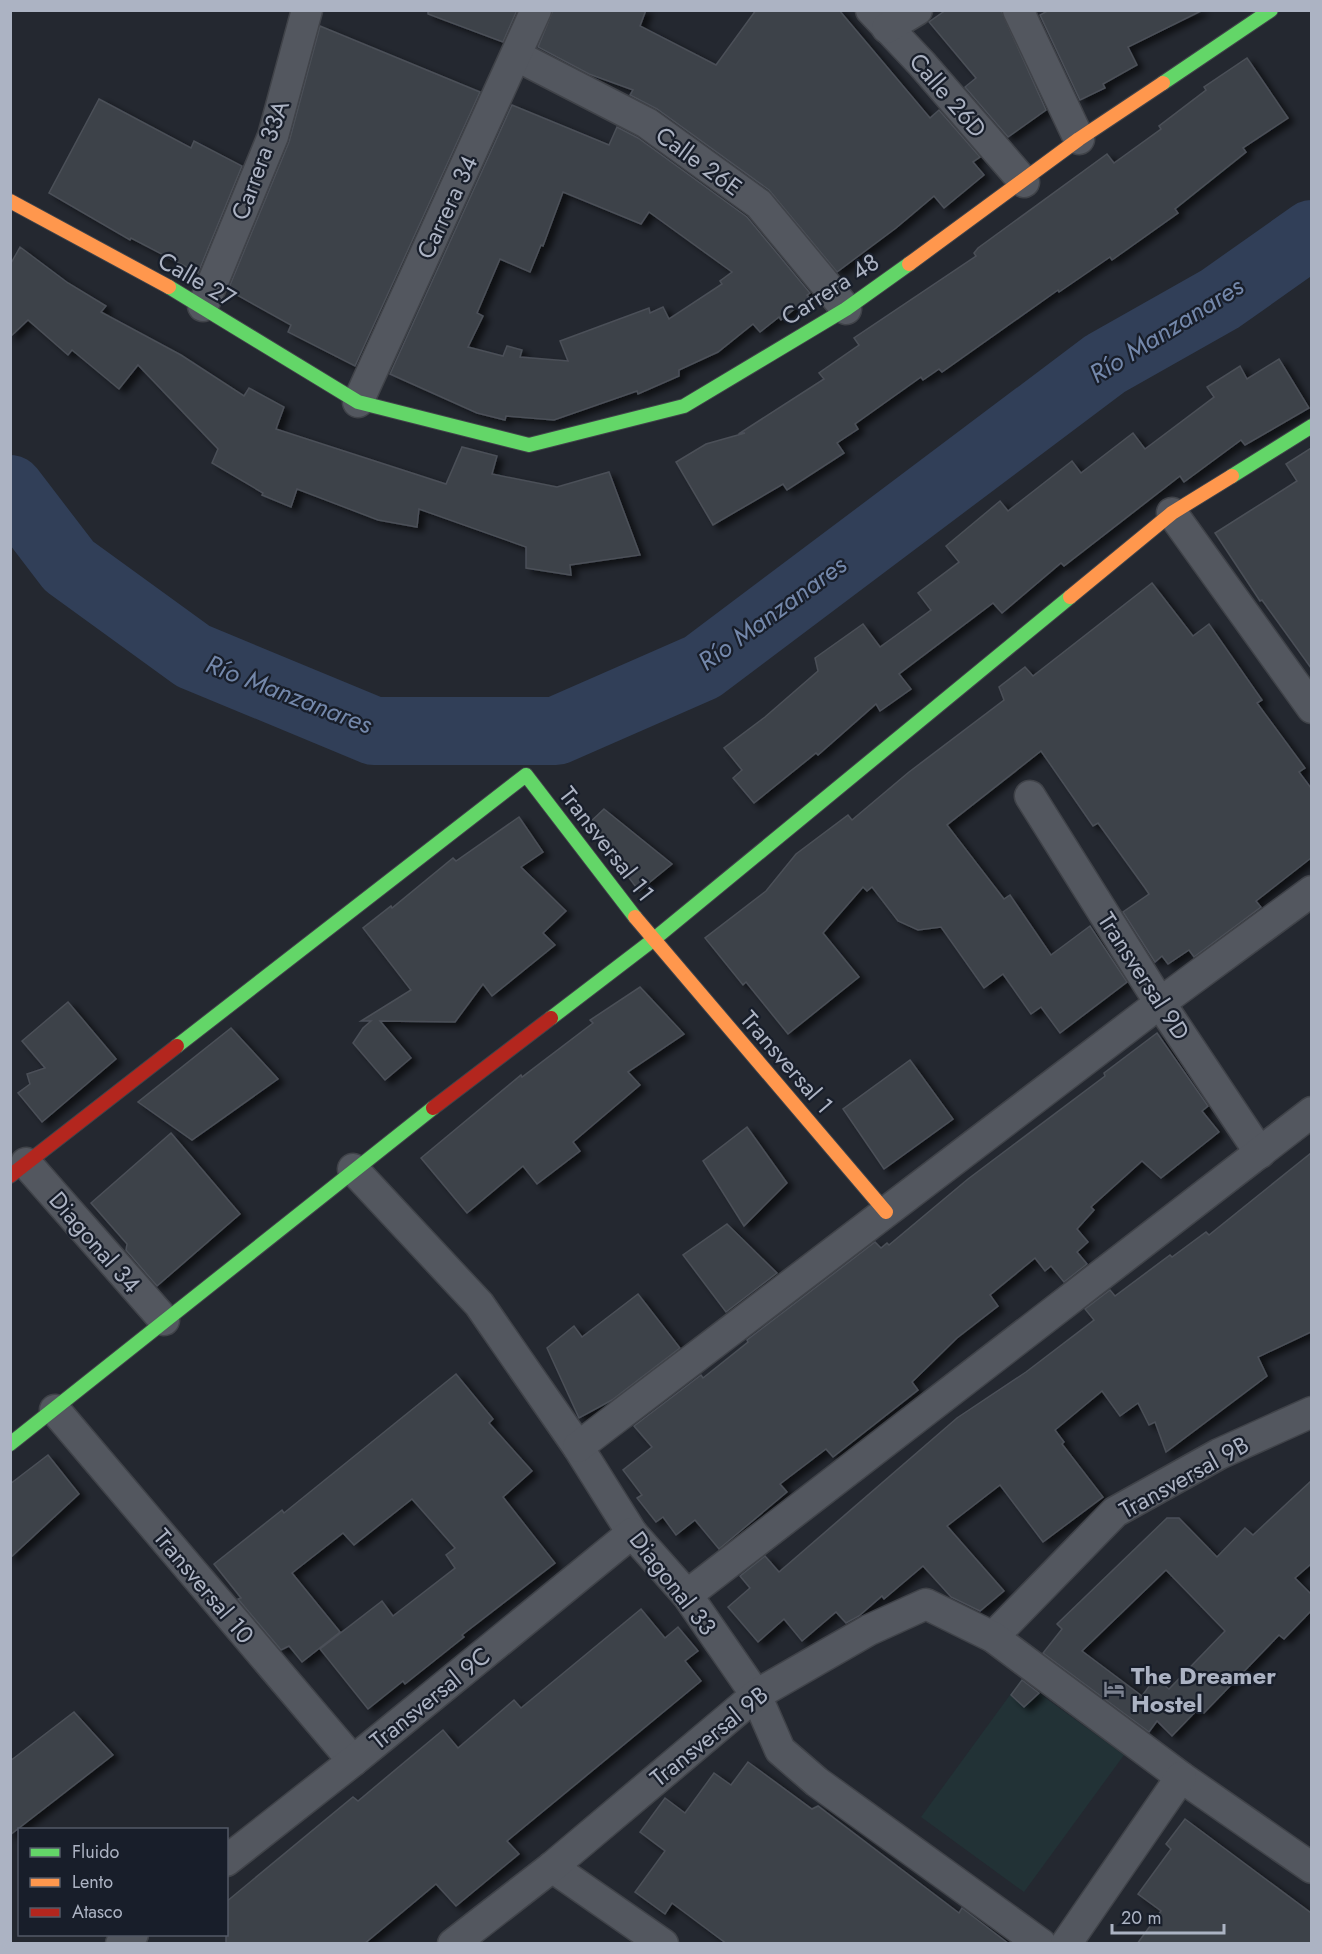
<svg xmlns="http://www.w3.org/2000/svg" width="1322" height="1954" font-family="Jost,sans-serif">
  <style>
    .green { fill: #223236 }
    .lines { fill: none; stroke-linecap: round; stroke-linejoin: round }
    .river { stroke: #313f58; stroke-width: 68 }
    .building { fill: #3e4249; stroke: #4b5058; stroke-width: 1.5; fill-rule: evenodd; filter: url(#shadow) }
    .street-casing { stroke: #404349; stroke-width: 33 }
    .fast-casing { stroke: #404349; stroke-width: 16 }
    .slow-casing { stroke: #404349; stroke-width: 16 }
    .jam-casing { stroke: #404349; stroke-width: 16 }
    .street { stroke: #53575f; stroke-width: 30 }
    .fast { stroke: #63d668; stroke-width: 14 }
    .slow { stroke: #ff974d; stroke-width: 14 }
    .jam { stroke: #b3261e; stroke-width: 14 }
    .labels { text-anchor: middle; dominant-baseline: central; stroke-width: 4.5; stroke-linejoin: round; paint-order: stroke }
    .street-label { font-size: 24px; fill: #acb3c3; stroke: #181e2a }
    .poi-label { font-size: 24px; font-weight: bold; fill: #acb3c3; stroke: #181e2a; text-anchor: start }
    .water-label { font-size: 26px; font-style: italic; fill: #7488ab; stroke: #181e2a }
  </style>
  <defs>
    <filter id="shadow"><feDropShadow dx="6" dy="4" stdDeviation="3" flood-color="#0009"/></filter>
  </defs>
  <rect width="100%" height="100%" fill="#242830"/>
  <polygon class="green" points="1021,1680 1124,1755 1024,1892 921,1817"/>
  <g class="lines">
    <polyline class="river" points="10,489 69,566 193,656 374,731 556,731 702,667 1105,364 1220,299 1312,234"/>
  </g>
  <g class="building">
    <polygon points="428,10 517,10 503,42 428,14"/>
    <polygon points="553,10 646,10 640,26 716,65 756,10 839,10 930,118 939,110 980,157 973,162 984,175 944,208 934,196 896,228 837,272 769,190 657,109 630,95 633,90 589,74 538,47"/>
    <polygon points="946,10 1001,10 1046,110 1008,137 965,87 976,78 929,22"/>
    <polygon points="1049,10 1203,10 1128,47 1137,65 1103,84 1105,88 1080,100 1040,15"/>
    <polygon points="320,26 480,92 355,366 288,332 291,325 228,290 289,142"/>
    <polygon points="1247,58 1288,118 1243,148 1246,152 1175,209 1178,213 1112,260 1110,257 1059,292 1058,290 942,372 939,369 923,380 921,377 855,424 858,429 837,443 844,453 787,490 783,484 713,525 676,462 706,444 745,433 740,433 824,379 819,373 859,345 854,338 976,256 974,253 978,248 1107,154 1114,163 1161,129 1159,126 1206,90 1204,87"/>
    <polygon points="99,99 191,148 194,141 242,166 198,273 131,238 130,240 49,193"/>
    <path d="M 512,105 L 609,145 L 617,127 L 638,138 L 747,217 L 810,293 L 807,295 L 809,297 L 781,320 L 779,317 L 760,332 L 753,324 L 718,352 L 679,370 L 679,376 L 638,394 L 637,391 L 554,420 L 506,416 L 505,420 L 477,413 L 390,374 ZM 563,192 L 641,224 L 649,212 L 732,272 L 720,281 L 722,284 L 669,319 L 663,307 L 650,313 L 649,308 L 560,341 L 568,361 L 520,357 L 522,350 L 507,346 L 503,356 L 468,347 L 483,316 L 477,313 L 500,259 L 530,272 L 541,245 L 543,246 Z"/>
    <polygon points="20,247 68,283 106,306 101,312 181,355 244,396 249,388 284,407 276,429 446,484 462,447 497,456 492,474 557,487 609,472 640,555 570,565 571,575 526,568 526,547 419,509 417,527 378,520 297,489 291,507 262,495 263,493 212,463 218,449 138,365 119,389 72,350 68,355 28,320 10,337 10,265"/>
    <polygon points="1279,359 1309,408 1245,445 1241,440 1184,482 1180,476 1064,566 1061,563 1002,613 993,603 899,674 911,689 880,711 876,704 818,755 816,753 754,803 733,778 742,770 724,748 765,717 818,671 815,658 863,624 880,647 931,610 918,593 959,562 946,546 1000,501 1008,511 1072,461 1081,473 1133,433 1145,449 1214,397 1207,387 1240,366 1247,379"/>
    <polygon points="1311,448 1311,668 1262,600 1260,601 1215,533 1297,481 1286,464"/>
    <polygon points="1152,583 1193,636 1209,624 1262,700 1257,703 1305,768 1299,772 1311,788 1311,858 1256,901 1261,907 1194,957 1189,950 1168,964 1162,956 1155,962 1123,912 1149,894 1145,888 1098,823 1093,826 1041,751 947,825 1004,899 1010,895 1051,955 1090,926 1127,982 1060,1033 1041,1007 1031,1014 1003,974 984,988 941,927 918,930 898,921 872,887 867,891 863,887 823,933 859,977 788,1034 746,982 743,985 705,938 766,891 796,854 848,815 852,820 909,772 1004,700 999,687 1025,667 1033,676"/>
    <polygon points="604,809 672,864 639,891 588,824"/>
    <polygon points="519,817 543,852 521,867 566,911 543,933 555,945 492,996 483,984 455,1022 380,1021 411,1058 385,1080 353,1043 363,1028 371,1021 361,1021 411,990 363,928 391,906 392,908 453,858 456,861"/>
    <polygon points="640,987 684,1034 628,1072 640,1085 573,1142 580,1151 537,1184 523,1166 467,1213 421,1158 521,1075 522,1077 593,1023 590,1020"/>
    <polygon points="68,1002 116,1059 42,1122 18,1093 30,1084 27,1074 45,1068 22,1041"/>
    <polygon points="231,1028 278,1079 192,1140 138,1102"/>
    <polygon points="1157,1033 1208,1106 1202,1111 1219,1132 1161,1178 1142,1161 1091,1207 1094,1210 1077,1229 1088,1242 1077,1252 1087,1264 1064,1282 1051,1266 1045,1271 1035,1258 990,1295 998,1306 957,1338 912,1382 918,1390 833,1457 826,1449 780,1484 787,1492 719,1549 695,1520 676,1535 663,1517 656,1522 637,1498 642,1495 623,1470 652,1447 634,1426 701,1375 703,1378 748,1342 747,1340 875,1242 881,1248 887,1243 889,1245 968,1179 1105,1076 1104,1073"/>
    <polygon points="910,1060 953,1119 884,1169 843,1109"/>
    <polygon points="747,1127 787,1183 744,1226 703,1161"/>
    <polygon points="171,1133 240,1214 157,1286 126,1250 127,1244 91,1203"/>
    <polygon points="1311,1153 1311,1332 1258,1357 1267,1376 1166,1452 1155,1422 1149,1425 1138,1403 1120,1416 1102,1391 1055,1430 1064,1442 1062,1444 1103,1497 1043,1542 1000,1485 947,1526 1004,1591 980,1611 951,1597 923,1566 884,1599 882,1596 859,1616 846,1623 836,1612 802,1641 784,1619 758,1642 728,1607 750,1588 740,1576 765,1556 779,1572 957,1418 1026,1372 1094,1320 1085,1309 1110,1290 1115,1296 1170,1255 1172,1257 1206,1232 1209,1235"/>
    <polygon points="727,1224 777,1273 726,1312 683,1255"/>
    <polygon points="638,1294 680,1348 612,1400 579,1418 547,1348 574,1326 582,1337"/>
    <polygon points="456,1374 493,1419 489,1423 532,1471 503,1497 555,1563 462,1635 464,1637 405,1684 403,1681 368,1709 320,1649 382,1601 393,1616 455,1568 446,1555 455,1548 412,1499 354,1545 343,1533 292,1573 340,1632 302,1662 289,1646 281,1650 238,1599 241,1598 214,1564 282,1510 284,1513"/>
    <polygon points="48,1455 79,1494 10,1558 10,1484"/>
    <path d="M 1311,1481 L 1311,1564 L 1295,1578 L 1311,1594 L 1311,1611 L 1284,1639 L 1279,1635 L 1204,1713 L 1199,1708 L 1172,1736 L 1157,1721 L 1149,1732 L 1043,1653 L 1062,1629 L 1057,1624 L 1167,1518 L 1179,1518 L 1217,1557 L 1245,1528 L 1253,1535 ZM 1166,1570 L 1225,1631 L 1169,1689 L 1155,1678 L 1142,1696 L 1082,1651 Z"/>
    <polygon points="641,1609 665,1638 678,1627 698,1651 685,1661 701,1681 507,1841 519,1854 456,1906 436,1884 364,1944 226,1944 226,1902 353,1797 358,1801 443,1730 458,1748 514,1700 521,1708"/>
    <polygon points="1022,1680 1039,1693 1024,1707 1011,1695"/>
    <polygon points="74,1712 113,1755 10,1835 10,1761"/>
    <polygon points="748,1762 812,1809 818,1806 959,1913 962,1908 1009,1944 727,1944 672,1903 665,1914 635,1892 665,1851 640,1832 665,1798 685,1813 714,1773 731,1785"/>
    <polygon points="1185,1819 1311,1913 1311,1944 1137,1944 1161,1911 1138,1894 1171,1849 1166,1844"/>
  </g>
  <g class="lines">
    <g class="street-casing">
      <g id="street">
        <polyline points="871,10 922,64 1024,182"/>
        <polyline points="1018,10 1079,139"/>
        <polyline points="887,28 917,10"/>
        <polyline points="517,56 647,123 759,204 846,309"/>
        <polyline points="203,306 273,136 307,10"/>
        <polyline points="358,402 536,10"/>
        <polyline points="1172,513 1312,708"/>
        <polyline points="1030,796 1160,1003 1260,1153"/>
        <polyline points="26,1163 164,1320"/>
        <polyline points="353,1169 479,1304 578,1447 632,1533 687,1595 756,1695 780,1750 817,1782 1041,1944"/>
        <polyline points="55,1410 353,1761"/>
        <polyline points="578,1447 1160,1003 1312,891"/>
        <polyline points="687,1595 1312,1112"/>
        <polyline points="993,1637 1115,1512 1219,1454 1312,1412"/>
        <polyline points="226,1861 353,1761 632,1533"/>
        <polyline points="552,1867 663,1944"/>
        <polyline points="121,1944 133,1934"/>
        <polyline points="453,1944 552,1867 756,1695 869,1630 926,1604 993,1637 1181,1777 1312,1868"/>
        <polyline points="1066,1944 1181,1777"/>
      </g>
    </g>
    <g class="fast-casing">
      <g id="fast">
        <polyline points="1163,83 1271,10"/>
        <polyline points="169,287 358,402 529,445 684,406 846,309 909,264"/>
        <polyline points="1232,476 1312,426"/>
        <polyline points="551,1018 653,940 1070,597"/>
        <polyline points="177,1046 526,775 635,917"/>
        <polyline points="10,1444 433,1108"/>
      </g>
    </g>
    <g class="slow-casing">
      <g id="slow">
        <polyline points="10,201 169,287"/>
        <polyline points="909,264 1079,139 1163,83"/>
        <polyline points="1070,597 1172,513 1232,476"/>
        <polyline points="635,917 886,1212"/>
      </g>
    </g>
    <g class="jam-casing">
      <g id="jam">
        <polyline points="433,1108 551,1018"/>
        <polyline points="10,1176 177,1046"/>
      </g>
    </g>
    <use href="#street" class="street"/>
    <use href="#fast" class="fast"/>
    <use href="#slow" class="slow"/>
    <use href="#jam" class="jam"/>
  </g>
  <defs>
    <g id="hotel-bare" transform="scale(1.62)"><path d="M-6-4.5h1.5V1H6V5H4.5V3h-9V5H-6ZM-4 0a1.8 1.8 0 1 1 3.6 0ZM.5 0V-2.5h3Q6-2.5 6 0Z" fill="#7c8290" stroke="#181e2a" stroke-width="2.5" paint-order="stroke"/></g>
  </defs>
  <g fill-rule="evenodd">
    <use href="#hotel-bare" x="1114" y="1689"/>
  </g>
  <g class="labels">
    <g class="street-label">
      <text transform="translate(948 95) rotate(49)">Calle 26D</text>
      <text transform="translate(260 160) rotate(-70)">Carrera 33A</text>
      <text transform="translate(699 161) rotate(36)">Calle 26E</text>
      <text transform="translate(447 207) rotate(-65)">Carrera 34</text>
      <text transform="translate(197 279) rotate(30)">Calle 27</text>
      <text transform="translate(830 289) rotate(-33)">Carrera 48</text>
      <text transform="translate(607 844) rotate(52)">Transversal 11</text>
      <text transform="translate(1144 976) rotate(57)">Transversal 9D</text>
      <text transform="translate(787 1062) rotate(49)">Transversal 1</text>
      <text transform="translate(95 1242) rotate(49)">Diagonal 34</text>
      <text transform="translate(1184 1477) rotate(-29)">Transversal 9B</text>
      <text transform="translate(673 1583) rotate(52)">Diagonal 33</text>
      <text transform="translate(204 1586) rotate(50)">Transversal 10</text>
      <text transform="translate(430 1698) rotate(-39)">Transversal 9C</text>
      <text transform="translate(709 1736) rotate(-39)">Transversal 9B</text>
    </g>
    <g class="poi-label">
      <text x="1131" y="1675">The Dreamer<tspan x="1131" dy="28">Hostel</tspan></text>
    </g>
    <g class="water-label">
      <text transform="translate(1166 330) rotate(-32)">Río Manzanares</text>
      <text transform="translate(772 613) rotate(-36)">Río Manzanares</text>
      <text transform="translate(289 694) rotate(21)">Río Manzanares</text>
    </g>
  </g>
  <rect width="1322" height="1954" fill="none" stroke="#acb3c3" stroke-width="24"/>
  <rect x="18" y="1828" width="210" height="108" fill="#181e2a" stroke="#535a67" stroke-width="1.5"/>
  <rect x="30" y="1848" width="30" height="9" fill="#63d668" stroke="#535a67" stroke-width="1.5"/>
  <text x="72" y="1858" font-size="18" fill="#acb3c3">Fluido</text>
  <rect x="30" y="1878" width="30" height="9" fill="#ff974d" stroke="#535a67" stroke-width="1.5"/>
  <text x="72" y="1888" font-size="18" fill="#acb3c3">Lento</text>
  <rect x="30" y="1908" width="30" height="9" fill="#b3261e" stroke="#535a67" stroke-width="1.5"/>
  <text x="72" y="1918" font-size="18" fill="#acb3c3">Atasco</text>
  <path d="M1112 1924v9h112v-9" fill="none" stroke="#acb3c3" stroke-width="3"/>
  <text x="1121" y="1924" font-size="18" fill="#acb3c3" stroke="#181e2a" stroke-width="4.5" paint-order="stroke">20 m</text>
</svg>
